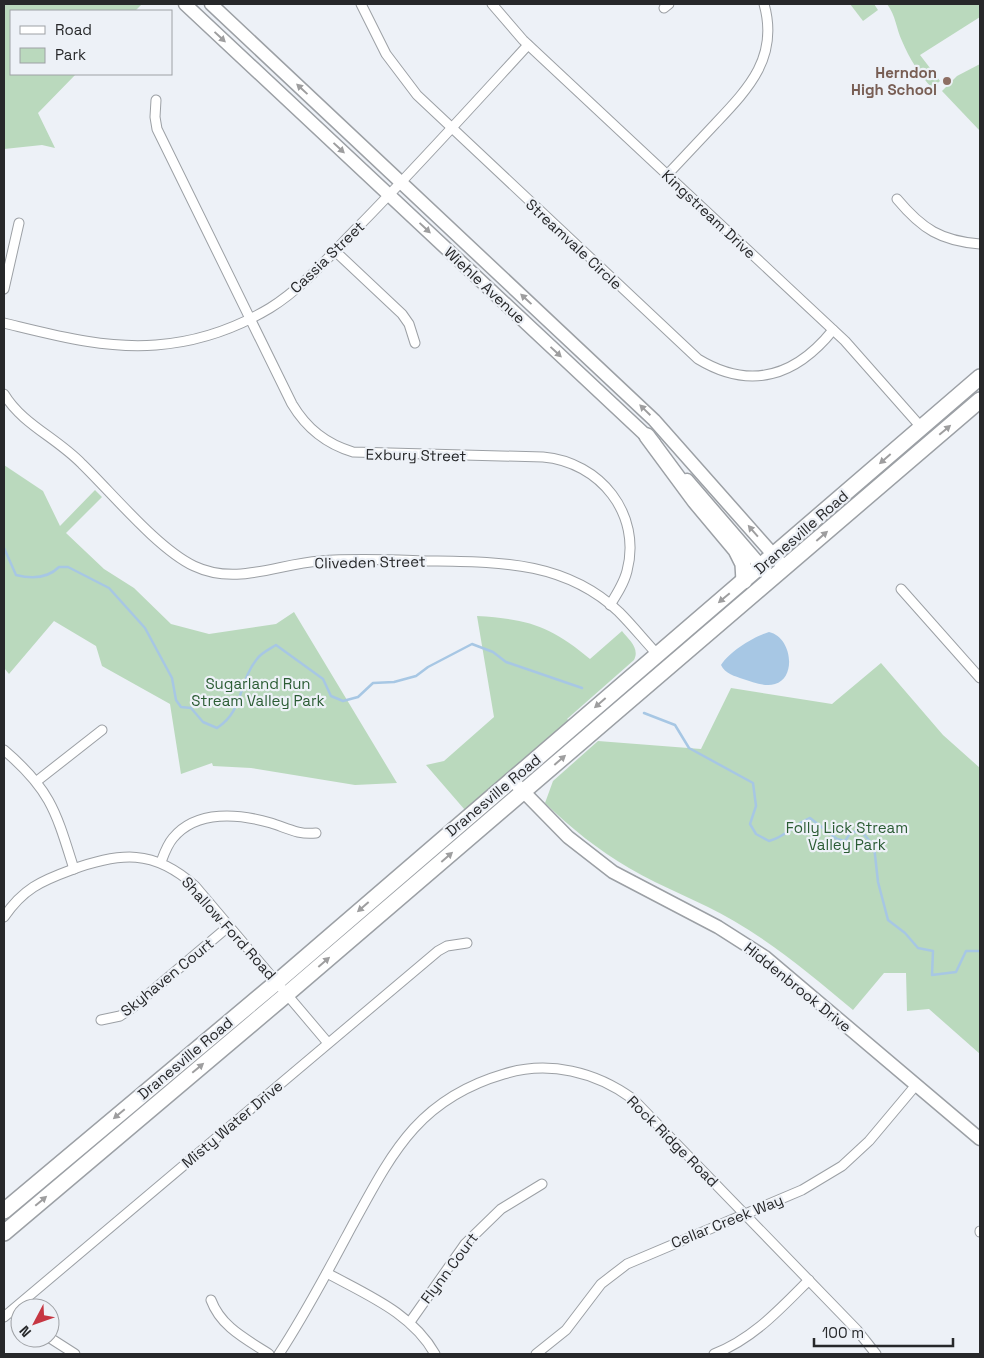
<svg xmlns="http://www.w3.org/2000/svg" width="984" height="1358" font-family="'Space Grotesk',sans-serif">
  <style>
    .green { fill: #bad9bd }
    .water { fill: #a7c7e4 }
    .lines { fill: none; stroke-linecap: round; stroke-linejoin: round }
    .stream { stroke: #a7c7e4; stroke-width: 2.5 }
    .street-casing { stroke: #9ca0a5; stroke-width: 11 }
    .secondary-casing { stroke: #9ca0a5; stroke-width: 15 }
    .primary-casing { stroke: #9ca0a5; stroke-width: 18 }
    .street { stroke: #fff; stroke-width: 9 }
    .secondary { stroke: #fff; stroke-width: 12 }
    .primary { stroke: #fff; stroke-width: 15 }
    .oneway { fill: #9e9e9f }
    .education-dot { fill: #8d6e63; stroke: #edf1f7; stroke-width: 2 }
    .labels { text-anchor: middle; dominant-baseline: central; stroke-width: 4.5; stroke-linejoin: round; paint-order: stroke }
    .education-label { font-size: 15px; font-weight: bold; fill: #785e54; stroke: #edf1f7; text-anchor: end }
    .street-label { font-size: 15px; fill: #27282a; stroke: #edf1f7 }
    .park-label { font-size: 15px; fill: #2b5c34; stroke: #edf1f7 }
  </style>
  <rect width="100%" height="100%" fill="#edf1f7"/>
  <g class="green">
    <polygon points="4,4 142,4 135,11 11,11 11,74 76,74 38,113 55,148 42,145 4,149"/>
    <polygon points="850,4 874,4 878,10 863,21"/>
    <path d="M 887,4 L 980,4 L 980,17 L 920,55 L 940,81 L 932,88 C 920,75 909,58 902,41 C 896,28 896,16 887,4 Z"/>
    <polygon points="980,64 980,131 942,91 957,76"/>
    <polygon points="4,465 43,491 60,526 95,490 102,497 66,533 104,569 134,588 171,624 209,634 276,624 294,612 397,783 355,785 251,768 213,766 212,763 181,774 170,704 102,666 96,646 54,621 9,674 4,668"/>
    <path d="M 477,616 C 528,619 551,626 590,659 L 622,631 C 629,640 640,648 634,660 L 567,719 L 575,725 L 471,817 L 426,765 L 444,761 L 494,717 Z"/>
    <path d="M 881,663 L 943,735 L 980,768 L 980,1054 L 929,1009 L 907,1011 L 906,973 L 884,973 L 853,1010 C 815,978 777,946 734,921 C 700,901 663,888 629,868 C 598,850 571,828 545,803 L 553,781 L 598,741 L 701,749 L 731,688 L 832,704 Z"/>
  </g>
  <path class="water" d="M 769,632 C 792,637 797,678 775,684 C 765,687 752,682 743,679 C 735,676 725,674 721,665 C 730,651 753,637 769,632 Z"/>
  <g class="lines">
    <g class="stream">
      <path d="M 4,548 L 16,575 C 32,579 47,579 59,567 L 68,567 L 109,588 L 145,628 L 172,678 L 176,700 L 181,707 L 191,708 L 203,722 L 217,728 C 244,711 238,682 257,659 C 261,653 270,649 276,645 L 323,679 L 331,696 L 343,701 L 358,697 L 373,683 L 394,682 L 416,676 L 428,667 L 472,644 L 493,652 L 506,662 L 582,688"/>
      <path d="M 644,713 L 675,725 L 689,748 L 753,783 L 756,806 L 750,824 L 756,834 L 769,841 C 787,836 793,825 810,818 L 837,839 L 845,841 L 851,832 L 862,832 L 874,846 L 878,882 L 888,920 L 905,933 L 918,948 L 933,951 L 932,975 L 956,972 L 966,951 L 980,951"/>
    </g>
    <g class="street-casing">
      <g id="street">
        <path d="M 361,4 L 386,54 L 417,95 L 698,359 C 751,391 796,376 833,330"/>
        <polyline points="492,4 523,40 845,341 921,427"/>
        <polyline points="664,8 669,4"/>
        <path d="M 156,100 L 155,117 L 157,129 L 292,404 C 307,429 326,444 353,452 L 543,457 C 600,462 642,514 627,571 C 624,583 617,594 610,605"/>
        <path d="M 667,175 C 683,158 699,141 715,124 C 749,88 779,57 764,4"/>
        <path d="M 897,199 C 922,229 941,241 980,244"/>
        <polyline points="335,251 402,314 409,324 415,343"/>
        <polyline points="4,289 19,223"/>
        <path d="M 4,323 C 54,335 104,349 156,345 C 196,342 235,329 270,308 C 304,287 330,255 358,227 C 416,168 472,106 528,45"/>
        <path d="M 4,394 C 22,424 57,438 82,464 C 112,493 158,549 194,566 C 236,586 277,564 320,561 C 356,558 394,560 430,561 C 499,562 565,561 619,612 C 632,625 644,640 657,654"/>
        <polyline points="901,589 980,678"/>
        <path d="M 4,750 C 51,790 56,812 74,869"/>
        <polyline points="37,781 102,730"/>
        <path d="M 161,862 C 164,854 167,845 173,838 C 197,809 240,814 271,823 C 287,828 298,835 316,833"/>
        <path d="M 4,917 C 23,889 41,881 71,870 C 120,852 154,849 195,886 L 328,1043"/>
        <polyline points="101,1020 120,1016 132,1008 229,926"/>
        <polyline points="980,1232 980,1231"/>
        <path d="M 327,1273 C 367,1295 412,1313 435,1354"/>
        <path d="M 211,1300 C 221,1327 246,1339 269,1354"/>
        <polyline points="4,1317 438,951 447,946 467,943"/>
        <polyline points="410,1322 465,1244 501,1209 542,1184"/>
        <polyline points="50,1338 75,1354"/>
        <path d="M 279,1354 C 306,1313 329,1269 352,1226 C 392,1153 418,1099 504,1074 C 549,1060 596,1072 633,1099 L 857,1330 L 876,1354"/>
        <polyline points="536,1354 566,1330 601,1284 627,1264 802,1190 842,1166 869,1141 916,1085"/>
        <path d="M 714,1354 C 753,1339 780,1309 809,1280"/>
      </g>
    </g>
    <g class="secondary-casing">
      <g id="secondary">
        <polyline points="185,4 654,443"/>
        <polyline points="211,4 654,420 785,568"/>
        <polyline points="687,480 767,573"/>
        <polyline points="517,785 568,837 613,872 718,927 765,957 980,1139"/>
      </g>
    </g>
    <g class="primary-casing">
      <g id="primary">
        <polyline points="647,436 695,501 736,550 743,564 744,581"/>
        <polyline points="4,1211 277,982 980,377"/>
        <polyline points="4,1233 287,994 980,400"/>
      </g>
    </g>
    <use href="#street" class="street"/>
    <use href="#secondary" class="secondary"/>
    <use href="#primary" class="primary"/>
  </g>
  <defs><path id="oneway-solid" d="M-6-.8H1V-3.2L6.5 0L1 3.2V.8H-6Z" transform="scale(1.25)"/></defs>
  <g class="oneway">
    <use href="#oneway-solid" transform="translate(220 37) rotate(43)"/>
    <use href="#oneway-solid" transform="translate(302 89) rotate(-137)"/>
    <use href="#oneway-solid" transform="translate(339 148) rotate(43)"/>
    <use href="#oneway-solid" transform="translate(425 228) rotate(43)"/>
    <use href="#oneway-solid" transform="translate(526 299) rotate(-137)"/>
    <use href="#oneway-solid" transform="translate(556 352) rotate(43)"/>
    <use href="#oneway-solid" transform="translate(645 410) rotate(-136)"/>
    <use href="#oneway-solid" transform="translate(945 430) rotate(-40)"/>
    <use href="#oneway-solid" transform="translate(885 459) rotate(139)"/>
    <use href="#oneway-solid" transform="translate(753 531) rotate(-131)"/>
    <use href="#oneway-solid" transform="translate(822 536) rotate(-41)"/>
    <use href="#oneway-solid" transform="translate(724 598) rotate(140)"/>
    <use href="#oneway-solid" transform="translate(600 703) rotate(139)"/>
    <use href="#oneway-solid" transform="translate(560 760) rotate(-41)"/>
    <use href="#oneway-solid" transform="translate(447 857) rotate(-41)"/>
    <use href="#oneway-solid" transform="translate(363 907) rotate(139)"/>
    <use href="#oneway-solid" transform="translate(324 962) rotate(-41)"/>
    <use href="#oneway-solid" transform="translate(198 1068) rotate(-40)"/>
    <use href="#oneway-solid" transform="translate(119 1114) rotate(140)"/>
    <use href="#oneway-solid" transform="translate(41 1201) rotate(-40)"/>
  </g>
  <circle class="education-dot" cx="947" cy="81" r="5"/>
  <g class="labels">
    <g class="education-label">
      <text x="937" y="72">Herndon<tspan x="937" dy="17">High School</tspan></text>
    </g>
    <g class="street-label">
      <text transform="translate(709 214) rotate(43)">Kingstream Drive</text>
      <text transform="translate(574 244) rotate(43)">Streamvale Circle</text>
      <text transform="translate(327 257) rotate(-44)">Cassia Street</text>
      <text transform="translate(485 285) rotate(43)">Wiehle Avenue</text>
      <text transform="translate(416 455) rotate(1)">Exbury Street</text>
      <text transform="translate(801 532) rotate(-41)">Dranesville Road</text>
      <text transform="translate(370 562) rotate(-1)">Cliveden Street</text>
      <text transform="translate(493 795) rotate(-40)">Dranesville Road</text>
      <text transform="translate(229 928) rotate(48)">Shallow Ford Road</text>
      <text transform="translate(167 977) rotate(-39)">Skyhaven Court</text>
      <text transform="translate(798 987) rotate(39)">Hiddenbrook Drive</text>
      <text transform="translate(185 1058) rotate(-40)">Dranesville Road</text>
      <text transform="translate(232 1124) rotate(-40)">Misty Water Drive</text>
      <text transform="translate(673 1141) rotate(45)">Rock Ridge Road</text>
      <text transform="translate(727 1221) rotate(-22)">Cellar Creek Way</text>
      <text transform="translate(449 1268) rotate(-53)">Flynn Court</text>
    </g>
    <g class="park-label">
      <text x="258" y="683">Sugarland Run<tspan x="258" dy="17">Stream Valley Park</tspan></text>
      <text x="847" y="827">Folly Lick Stream<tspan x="847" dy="17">Valley Park</tspan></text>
    </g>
  </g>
  <rect width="984" height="1358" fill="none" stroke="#27282a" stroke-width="10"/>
  <rect x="10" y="10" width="162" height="65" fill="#edf1f7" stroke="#9ea1a5"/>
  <rect x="20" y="26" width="25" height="8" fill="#ffffff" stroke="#9ea1a5"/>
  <text x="55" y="35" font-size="15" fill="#27282a">Road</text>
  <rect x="20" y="48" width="25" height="15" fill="#bad9bd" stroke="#9ea1a5"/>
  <text x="55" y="60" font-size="15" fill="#27282a">Park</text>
  <g transform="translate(35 1323) rotate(229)"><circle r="24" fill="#edf1f7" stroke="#9ea1a5"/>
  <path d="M0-4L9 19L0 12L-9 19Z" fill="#c63642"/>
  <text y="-8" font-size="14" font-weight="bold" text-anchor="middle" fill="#27282a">N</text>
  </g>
  <path d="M814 1338v8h139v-8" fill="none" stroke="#27282a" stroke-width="2.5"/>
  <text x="822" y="1338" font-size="15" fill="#27282a" stroke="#edf1f7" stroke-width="4" paint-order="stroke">100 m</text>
</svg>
